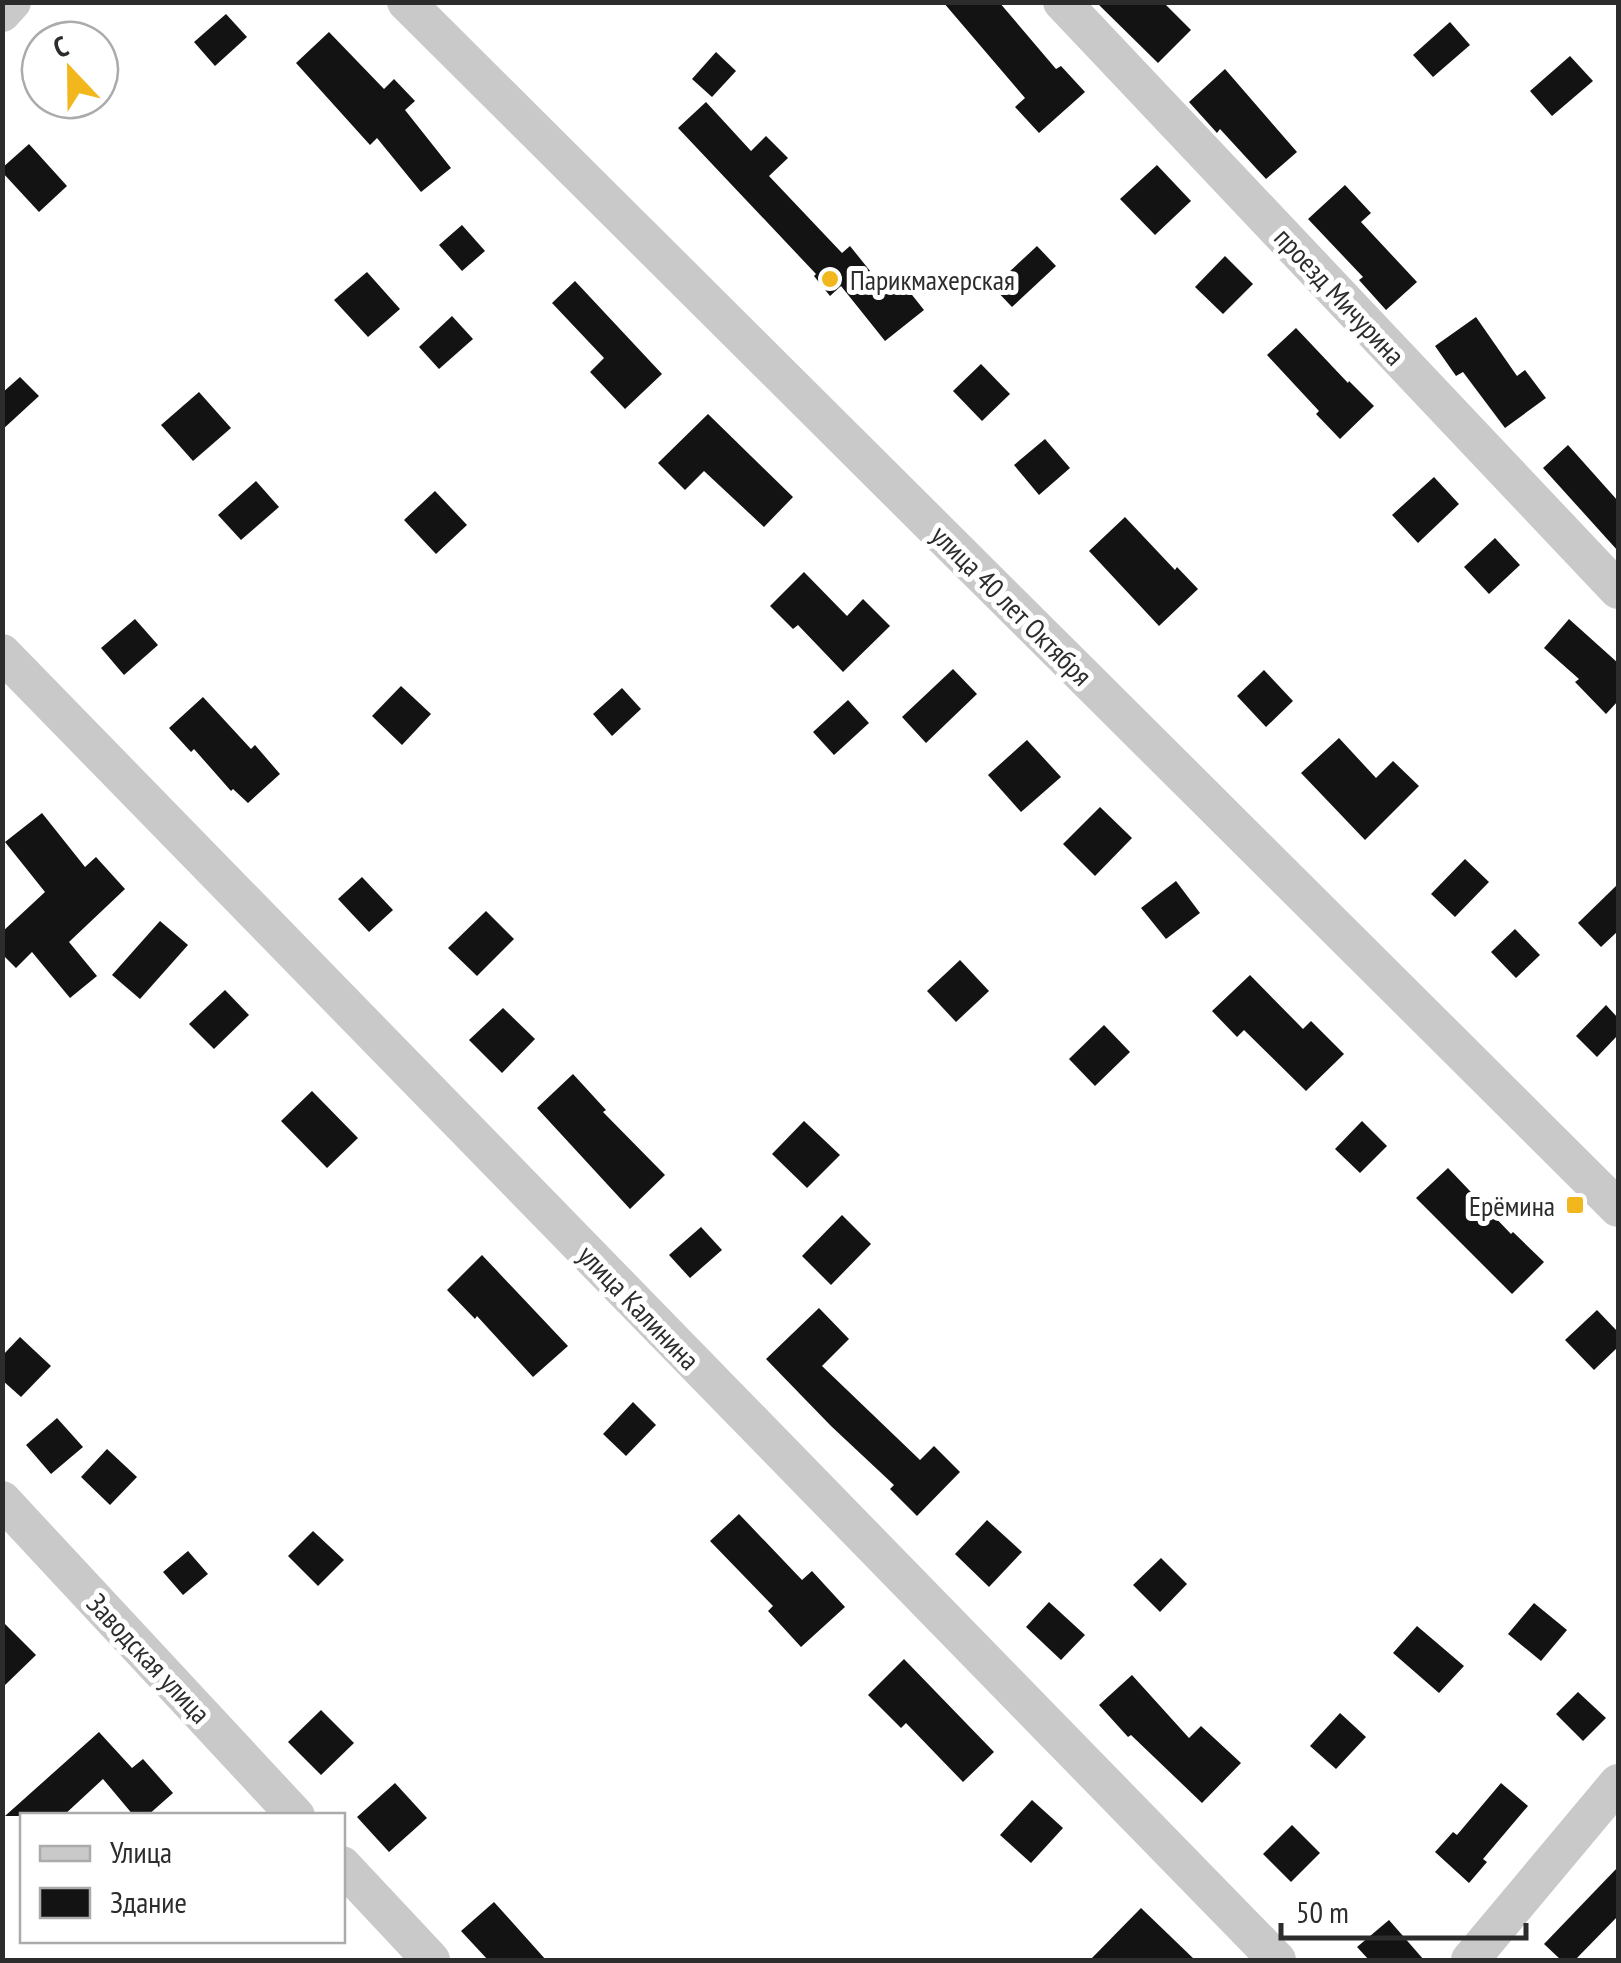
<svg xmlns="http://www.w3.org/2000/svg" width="1621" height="1963" font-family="'PT Sans Narrow',sans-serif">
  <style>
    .building { fill: #131313 }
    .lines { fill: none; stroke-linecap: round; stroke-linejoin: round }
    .minor { stroke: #c9c9c9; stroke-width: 38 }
    .poi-dot { fill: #f3b71e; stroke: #fff; stroke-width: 4 }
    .labels { text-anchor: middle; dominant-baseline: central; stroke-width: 10; stroke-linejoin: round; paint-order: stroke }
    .poi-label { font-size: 28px; fill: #2c2c2c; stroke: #fff; text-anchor: start }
    .street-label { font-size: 28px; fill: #2c2c2c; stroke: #fff }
  </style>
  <rect width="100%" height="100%" fill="#fff"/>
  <g class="building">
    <polygon points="943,2 999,2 1056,69 1061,66 1085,92 1039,133 1015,107 1025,98"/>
    <polygon points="1096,2 1163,2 1191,30 1158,63"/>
    <polygon points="226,14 247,37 215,66 194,42"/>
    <polygon points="1450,22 1470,45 1433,77 1413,55"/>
    <polygon points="329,32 384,89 394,79 415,101 405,110 451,168 421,192 377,138 370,145 296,63"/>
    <polygon points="716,52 736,71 712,97 692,79"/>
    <polygon points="1570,56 1593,81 1552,116 1530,91"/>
    <polygon points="1225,69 1297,152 1266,179 1220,129 1217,133 1189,102"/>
    <polygon points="706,102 751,151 766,136 788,158 769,176 842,253 850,246 883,287 897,276 924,310 885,341 841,286 830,296 814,276 816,274 678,128"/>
    <polygon points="29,144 67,186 39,212 2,172 2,168"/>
    <polygon points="1157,165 1191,201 1155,235 1120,199"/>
    <polygon points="1345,185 1371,213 1361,222 1417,282 1386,310 1359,280 1363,277 1308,219"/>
    <polygon points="462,225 485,251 462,271 439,245"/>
    <polygon points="1037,246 1056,266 1012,307 993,287"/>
    <polygon points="1225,256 1253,284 1223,314 1195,287"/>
    <polygon points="367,272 400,309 368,337 334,300"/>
    <polygon points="575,281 662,374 625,409 590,372 604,358 552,303"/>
    <polygon points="452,316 473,339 439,369 419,347"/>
    <polygon points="1476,317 1517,376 1525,370 1546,398 1505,428 1463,372 1456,376 1435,346"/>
    <polygon points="1296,328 1348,383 1349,381 1374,406 1340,439 1316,414 1319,411 1267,355"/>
    <polygon points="981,364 1010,394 982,421 953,391"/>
    <polygon points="20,377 39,396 2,430 2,393"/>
    <polygon points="199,392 231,428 193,461 161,425"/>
    <polygon points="708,414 793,497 764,527 704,471 685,490 658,463"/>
    <polygon points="1045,439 1070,468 1039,495 1014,465"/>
    <polygon points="1568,445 1618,501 1618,551 1543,468"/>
    <polygon points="1434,477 1459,504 1418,543 1392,515"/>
    <polygon points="256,481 279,507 241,540 218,515"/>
    <polygon points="435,491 467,525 436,554 404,520"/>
    <polygon points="1125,517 1175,570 1177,567 1198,589 1159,626 1089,551"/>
    <polygon points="1495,538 1520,565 1489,594 1464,567"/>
    <polygon points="804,572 847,616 863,599 890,626 843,672 798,625 793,629 770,606"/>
    <polygon points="135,619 158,645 124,675 101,648"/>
    <polygon points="1569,619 1618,663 1618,701 1606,714 1575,682 1579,679 1544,648"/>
    <polygon points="953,669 977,694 926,743 902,717"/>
    <polygon points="1264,670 1293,701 1266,727 1237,696"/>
    <polygon points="401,686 431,714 402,745 372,716"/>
    <polygon points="622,688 641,709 612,736 593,714"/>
    <polygon points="203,697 251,749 255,745 280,774 248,803 233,789 231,791 194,749 191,752 169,728"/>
    <polygon points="848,700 869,723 834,755 813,732"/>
    <polygon points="1339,738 1376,778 1393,761 1419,786 1365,840 1301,773"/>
    <polygon points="1027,740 1061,777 1021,812 988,775"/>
    <polygon points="1100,807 1132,838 1095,876 1063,844"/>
    <polygon points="42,813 85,867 96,857 125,889 69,942 97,976 70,998 32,952 16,968 2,954 2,932 45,892 5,842"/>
    <polygon points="1465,859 1489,882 1455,917 1431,894"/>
    <polygon points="362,877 393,910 369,932 338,899"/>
    <polygon points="1176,881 1200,913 1166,939 1141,908"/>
    <polygon points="1618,884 1618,931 1601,947 1578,923"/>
    <polygon points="486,911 514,939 477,976 448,948"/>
    <polygon points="160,921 188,945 140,999 112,975"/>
    <polygon points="1515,929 1540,955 1516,978 1491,952"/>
    <polygon points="960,960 989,991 956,1022 927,991"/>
    <polygon points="1250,975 1303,1029 1311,1021 1344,1054 1306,1091 1244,1030 1237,1037 1212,1011"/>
    <polygon points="225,990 249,1015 214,1049 189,1024"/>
    <polygon points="1606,1005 1618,1018 1618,1035 1597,1057 1576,1036"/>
    <polygon points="503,1008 535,1039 502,1073 469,1040"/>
    <polygon points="1104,1025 1130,1052 1095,1086 1069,1059"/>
    <polygon points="573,1074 606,1110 603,1112 665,1175 630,1209 537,1108"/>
    <polygon points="312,1091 358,1138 327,1168 281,1121"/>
    <polygon points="804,1121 840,1155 807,1188 772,1154"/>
    <polygon points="1362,1121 1387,1146 1360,1173 1335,1149"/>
    <polygon points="1448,1168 1511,1234 1513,1232 1544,1262 1512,1294 1416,1198"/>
    <polygon points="842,1215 871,1244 831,1285 802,1256"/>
    <polygon points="701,1227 722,1250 690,1278 669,1255"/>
    <polygon points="482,1255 568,1346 533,1377 477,1316 475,1319 447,1290"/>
    <polygon points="819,1308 849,1339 822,1366 920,1460 934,1446 960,1472 917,1516 890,1489 894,1485 831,1426 766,1359"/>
    <polygon points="1597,1310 1618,1332 1618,1347 1594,1370 1565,1340"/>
    <polygon points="20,1337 51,1366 21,1397 2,1380 2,1356"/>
    <polygon points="633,1402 656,1425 626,1456 603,1434"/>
    <polygon points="57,1418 83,1447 51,1474 26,1445"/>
    <polygon points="107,1449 137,1477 110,1505 81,1477"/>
    <polygon points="739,1514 802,1580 812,1571 845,1607 801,1647 768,1611 773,1606 710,1541"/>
    <polygon points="987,1520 1022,1552 989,1587 955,1554"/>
    <polygon points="313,1531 344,1560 318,1586 288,1556"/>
    <polygon points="188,1551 208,1574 183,1595 163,1572"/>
    <polygon points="1161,1558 1187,1584 1160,1612 1133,1585"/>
    <polygon points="1049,1602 1085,1635 1061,1660 1026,1627"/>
    <polygon points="1534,1603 1567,1630 1541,1661 1508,1634"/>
    <polygon points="2,1621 36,1655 2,1688"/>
    <polygon points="1417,1626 1464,1666 1439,1693 1393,1653"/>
    <polygon points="904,1659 994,1752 963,1782 906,1723 901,1728 868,1695"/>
    <polygon points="1132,1675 1189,1738 1201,1726 1241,1763 1202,1803 1131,1735 1128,1737 1099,1705"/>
    <polygon points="1578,1692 1606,1718 1583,1741 1556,1714"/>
    <polygon points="321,1710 354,1743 321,1775 288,1742"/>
    <polygon points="1340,1713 1366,1737 1336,1769 1310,1746"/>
    <polygon points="99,1732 132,1768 143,1759 173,1793 147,1816 134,1816 103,1779 63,1816 5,1816"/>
    <polygon points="395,1783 427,1818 389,1852 357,1817"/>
    <polygon points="1501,1783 1528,1806 1483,1859 1487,1862 1469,1883 1435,1852 1453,1832 1457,1835"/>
    <polygon points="1032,1800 1063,1828 1031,1863 1000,1835"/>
    <polygon points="1292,1825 1320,1853 1291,1882 1263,1854"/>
    <polygon points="1618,1867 1618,1916 1575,1960 1561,1960 1544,1944"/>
    <polygon points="494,1902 546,1960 488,1960 461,1931"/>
    <polygon points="1141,1908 1195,1960 1090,1960"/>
    <polygon points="1389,1920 1424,1960 1369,1960 1357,1947"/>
  </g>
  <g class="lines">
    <g class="minor">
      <polyline points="406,2 1618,1208"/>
      <polyline points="1062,2 1618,590"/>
      <polyline points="2,13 12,2"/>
      <polyline points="2,653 1277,1960"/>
      <polyline points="2,1500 296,1816"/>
      <polyline points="342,1865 431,1960"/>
      <polyline points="1470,1960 1618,1783"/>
    </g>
  </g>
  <g class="poi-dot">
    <circle cx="830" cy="279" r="10"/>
    <rect x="1565" y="1195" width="20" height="20" rx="5"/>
  </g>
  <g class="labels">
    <g class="poi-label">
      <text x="850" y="279">Парикмахерская</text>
      <text x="1555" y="1205" text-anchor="end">Ерёмина</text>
    </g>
    <g class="street-label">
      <text transform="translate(1340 296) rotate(47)">проезд Мичурина</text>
      <text transform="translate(1012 605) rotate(45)">улица 40 лет Октября</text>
      <text transform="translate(639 1307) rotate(46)">улица Калинина</text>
      <text transform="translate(149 1658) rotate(47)">Заводская улица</text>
    </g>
  </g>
  <rect width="1621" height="1963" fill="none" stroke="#2c2c2c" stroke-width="10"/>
  <rect x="20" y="1813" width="325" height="130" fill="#ffffff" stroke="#ababab" stroke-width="2.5"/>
  <rect x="40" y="1846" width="50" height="15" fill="#c9c9c9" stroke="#ababab" stroke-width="2.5"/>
  <text x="110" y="1863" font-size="30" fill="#2c2c2c">Улица</text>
  <rect x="40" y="1888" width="50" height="30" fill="#131313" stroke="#ababab" stroke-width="2.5"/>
  <text x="110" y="1913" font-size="30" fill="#2c2c2c">Здание</text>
  <g transform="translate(70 70) rotate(338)"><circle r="48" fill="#ffffff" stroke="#ababab" stroke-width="2.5"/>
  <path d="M0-8L18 38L0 25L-18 38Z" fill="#f3b71e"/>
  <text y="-15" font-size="28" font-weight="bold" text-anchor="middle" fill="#2c2c2c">С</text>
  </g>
  <path d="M1281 1923v15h245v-15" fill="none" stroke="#2c2c2c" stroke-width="5"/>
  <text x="1296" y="1923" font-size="30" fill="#2c2c2c" stroke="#ffffff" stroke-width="8" paint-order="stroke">50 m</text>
</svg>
